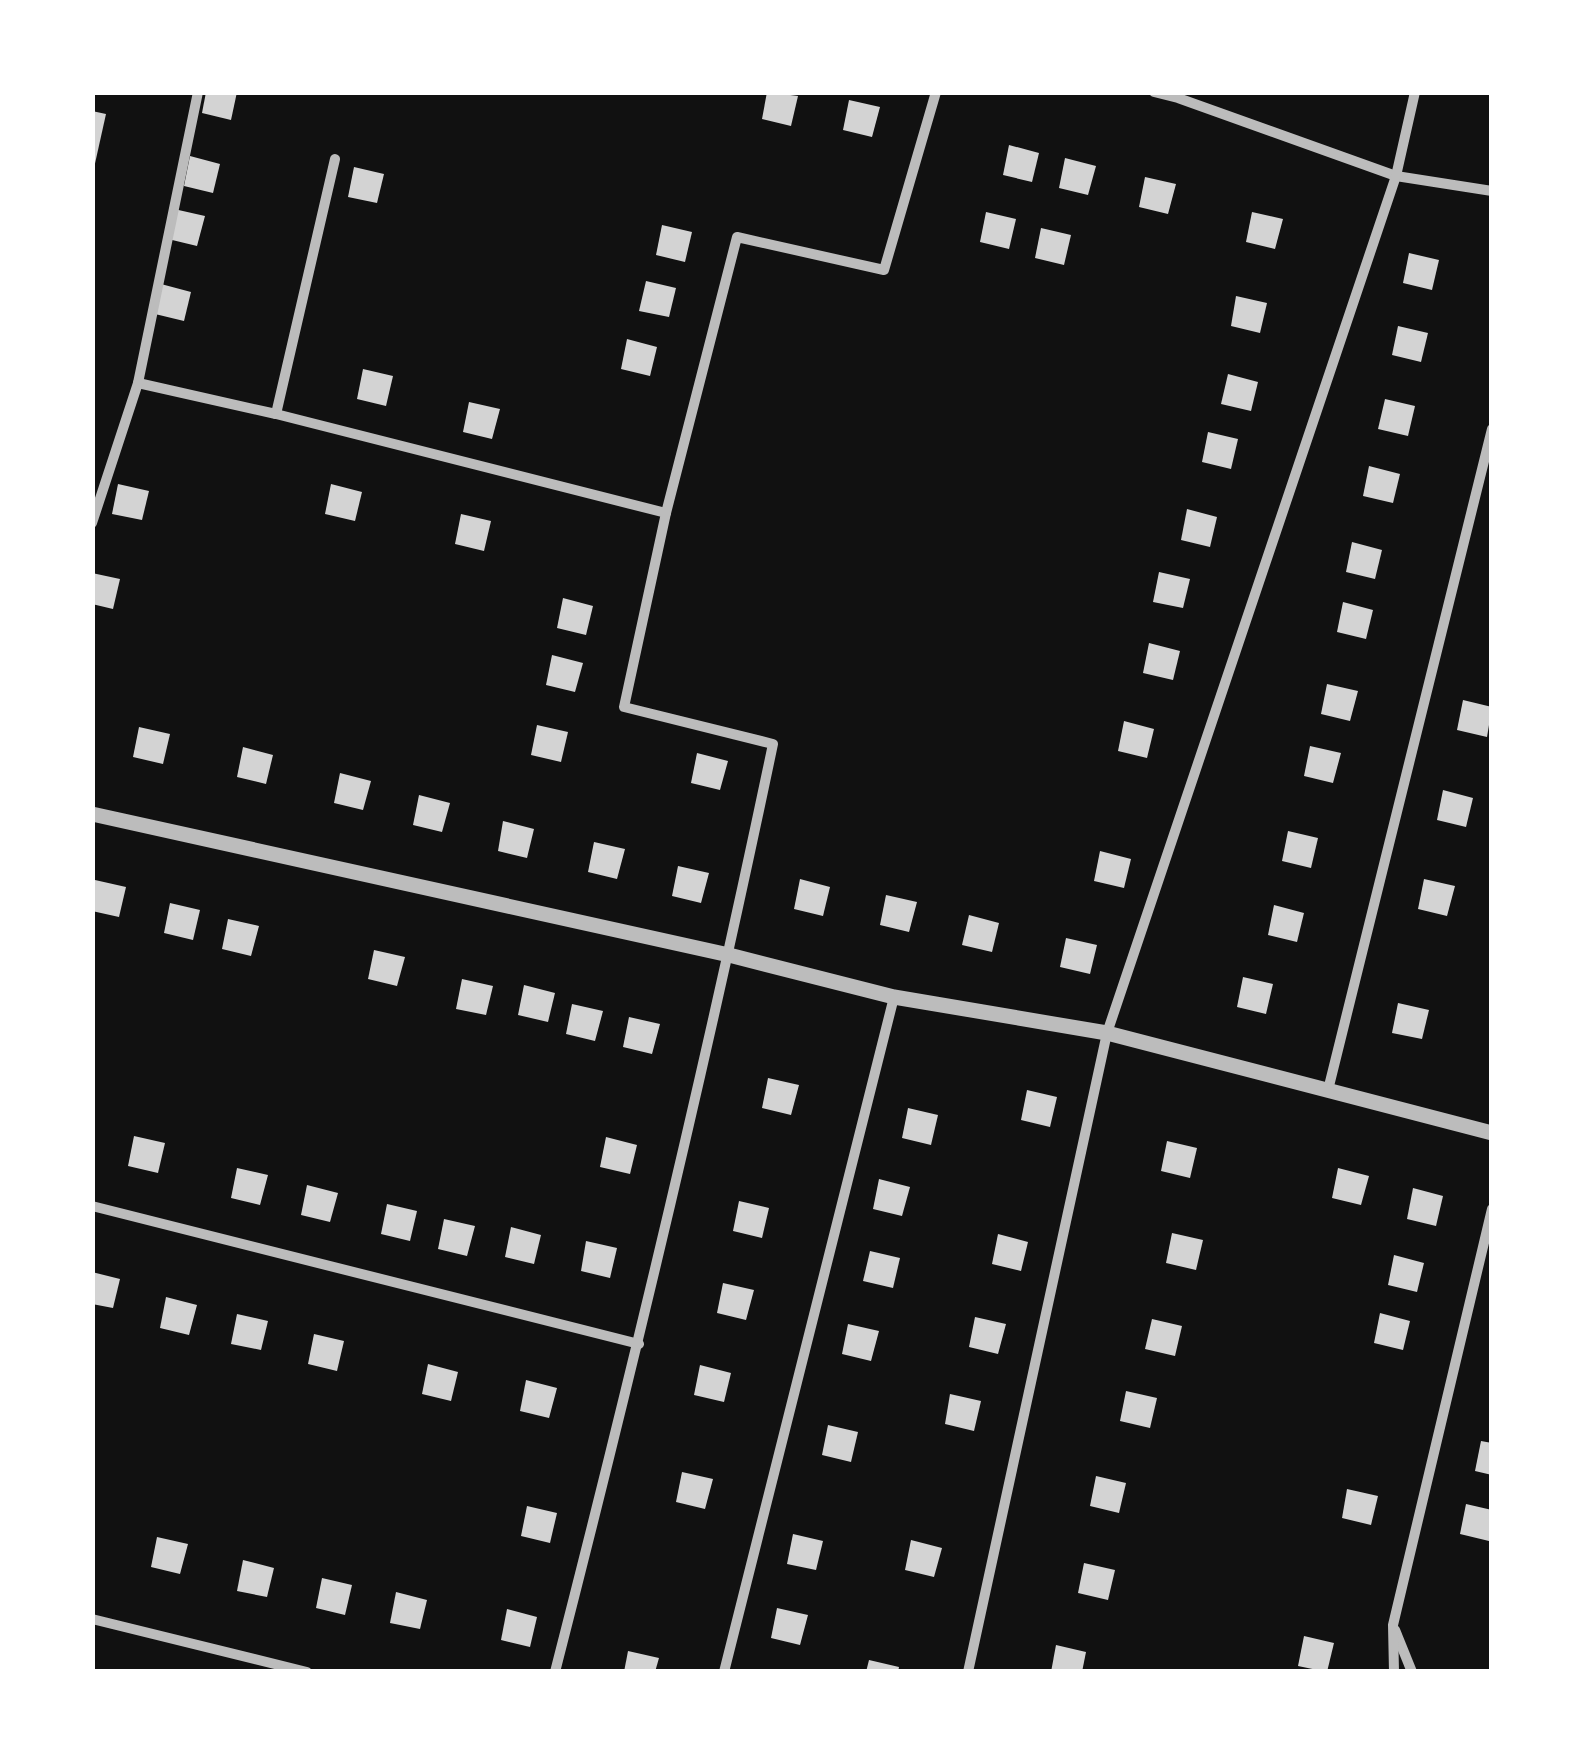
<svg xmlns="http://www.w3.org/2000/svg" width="1584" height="1764" font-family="Montserrat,sans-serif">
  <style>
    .building { fill: #d3d3d3 }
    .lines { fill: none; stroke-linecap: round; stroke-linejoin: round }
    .minor { stroke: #bcbcbc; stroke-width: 10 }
    .tertiary { stroke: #bcbcbc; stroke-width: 15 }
  </style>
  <rect width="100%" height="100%" fill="#111"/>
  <g class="building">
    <polygon points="206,92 237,92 231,120 202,113"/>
    <polygon points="767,92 798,96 791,126 762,119"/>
    <polygon points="849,100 880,107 872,137 843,130"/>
    <polygon points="92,111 106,114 94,168 92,167"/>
    <polygon points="1009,145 1039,153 1032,182 1003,175"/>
    <polygon points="190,156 220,164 213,193 184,186"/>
    <polygon points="1065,158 1096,166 1088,195 1059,188"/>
    <polygon points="354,167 384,174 377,203 348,197"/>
    <polygon points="1145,177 1176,184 1168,214 1139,207"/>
    <polygon points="174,209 205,216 197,246 168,239"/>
    <polygon points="986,212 1016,219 1009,249 980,242"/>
    <polygon points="1252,212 1283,219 1275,249 1246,242"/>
    <polygon points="662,225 692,232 685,262 656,255"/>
    <polygon points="1041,228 1071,235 1064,265 1035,258"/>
    <polygon points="1409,253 1439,260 1432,290 1403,283"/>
    <polygon points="646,281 676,288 669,317 639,311"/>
    <polygon points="161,284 191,292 184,321 155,314"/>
    <polygon points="1236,296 1267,303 1260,333 1231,326"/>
    <polygon points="1398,326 1428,333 1421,362 1392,355"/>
    <polygon points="627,339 657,347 650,376 621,369"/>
    <polygon points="363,369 393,376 386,406 357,399"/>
    <polygon points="1228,374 1258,382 1251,411 1221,404"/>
    <polygon points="1385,399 1415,406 1408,436 1378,429"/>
    <polygon points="469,402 500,409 492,439 463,432"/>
    <polygon points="1208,432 1238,439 1231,469 1202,462"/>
    <polygon points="1369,466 1400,474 1393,503 1363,496"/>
    <polygon points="118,484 149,491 142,520 112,514"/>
    <polygon points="331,484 362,492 355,521 325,514"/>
    <polygon points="1187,509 1217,517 1210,547 1181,540"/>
    <polygon points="461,514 491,521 484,551 455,544"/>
    <polygon points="1352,542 1382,550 1375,579 1346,572"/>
    <polygon points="1159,572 1190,579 1183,608 1153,602"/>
    <polygon points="92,573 120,579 113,609 92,604"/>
    <polygon points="563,598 593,606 586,635 557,628"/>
    <polygon points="1343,602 1373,610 1366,639 1337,632"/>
    <polygon points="1149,643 1180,651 1173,680 1143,673"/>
    <polygon points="552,655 583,663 575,692 546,685"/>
    <polygon points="1327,684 1358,691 1350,721 1321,714"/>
    <polygon points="1463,700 1492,707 1487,737 1457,730"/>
    <polygon points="1124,721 1154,729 1147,758 1118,751"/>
    <polygon points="537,725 568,732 561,762 531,755"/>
    <polygon points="139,727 170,734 163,764 133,757"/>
    <polygon points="1310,746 1341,753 1333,783 1304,776"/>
    <polygon points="243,747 273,755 266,784 237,777"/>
    <polygon points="697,753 728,761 720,790 691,783"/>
    <polygon points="340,773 371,781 363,810 334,803"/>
    <polygon points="1443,790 1473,798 1466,827 1437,820"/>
    <polygon points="419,795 450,803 442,832 413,825"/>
    <polygon points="503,821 534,829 527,858 498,851"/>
    <polygon points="1288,831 1318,838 1311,868 1282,861"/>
    <polygon points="594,842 625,849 617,879 588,872"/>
    <polygon points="1100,851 1131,859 1124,888 1094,881"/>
    <polygon points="678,866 709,873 701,903 672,896"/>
    <polygon points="800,879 830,887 823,916 794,909"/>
    <polygon points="1424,879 1455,886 1447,916 1418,909"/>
    <polygon points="95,880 126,887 119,917 92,911"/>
    <polygon points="886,895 917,902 909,932 880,925"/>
    <polygon points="170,903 200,910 193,940 164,933"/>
    <polygon points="1274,905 1304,913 1297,942 1268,935"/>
    <polygon points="969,915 999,923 992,952 962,945"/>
    <polygon points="228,919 259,926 251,956 222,949"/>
    <polygon points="1066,938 1097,945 1090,974 1060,967"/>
    <polygon points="374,950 405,957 397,986 368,979"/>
    <polygon points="1243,977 1273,984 1266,1014 1237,1007"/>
    <polygon points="462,979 493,986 486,1015 456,1009"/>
    <polygon points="524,985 555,993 548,1022 518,1015"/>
    <polygon points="1398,1003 1429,1010 1422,1039 1392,1033"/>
    <polygon points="572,1004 603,1011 595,1041 566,1034"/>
    <polygon points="629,1017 660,1024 652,1054 623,1047"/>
    <polygon points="768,1078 799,1085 791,1115 762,1108"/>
    <polygon points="1027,1090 1057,1097 1050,1127 1021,1120"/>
    <polygon points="908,1108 938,1115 931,1145 902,1138"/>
    <polygon points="134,1136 165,1143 158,1173 128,1166"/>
    <polygon points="606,1137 637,1145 630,1174 600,1167"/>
    <polygon points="1167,1141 1197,1148 1190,1178 1161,1171"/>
    <polygon points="237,1168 268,1175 260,1205 231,1198"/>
    <polygon points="1338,1168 1369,1176 1361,1205 1332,1198"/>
    <polygon points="879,1179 910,1187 902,1216 873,1209"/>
    <polygon points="307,1185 338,1193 330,1222 301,1215"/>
    <polygon points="1413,1188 1443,1196 1436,1226 1407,1219"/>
    <polygon points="739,1201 769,1208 762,1238 733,1231"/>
    <polygon points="387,1204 417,1211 410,1241 381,1234"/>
    <polygon points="444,1219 475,1226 467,1256 438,1249"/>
    <polygon points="511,1227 541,1235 534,1264 505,1257"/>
    <polygon points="1172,1233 1203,1240 1196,1270 1166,1263"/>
    <polygon points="998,1234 1028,1242 1021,1271 992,1264"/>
    <polygon points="586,1241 617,1248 610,1278 581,1271"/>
    <polygon points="870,1251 900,1258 893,1288 863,1281"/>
    <polygon points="1394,1255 1424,1263 1417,1292 1388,1285"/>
    <polygon points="92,1272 120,1279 113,1308 92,1304"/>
    <polygon points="723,1283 754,1290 746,1320 717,1313"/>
    <polygon points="166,1297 197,1305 189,1335 160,1328"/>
    <polygon points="1380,1313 1410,1321 1403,1350 1374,1343"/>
    <polygon points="237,1314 268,1321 261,1350 231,1344"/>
    <polygon points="975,1317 1006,1324 998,1354 969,1347"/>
    <polygon points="1152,1319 1182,1326 1175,1356 1145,1349"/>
    <polygon points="848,1324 879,1331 871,1361 842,1354"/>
    <polygon points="314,1334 344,1341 337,1371 308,1364"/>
    <polygon points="428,1364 458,1372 451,1401 422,1394"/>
    <polygon points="700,1365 731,1373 724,1402 694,1395"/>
    <polygon points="526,1380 557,1388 549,1418 520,1411"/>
    <polygon points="1126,1391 1157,1398 1150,1428 1120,1421"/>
    <polygon points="950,1394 981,1401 974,1431 945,1424"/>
    <polygon points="828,1425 858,1432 851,1462 822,1455"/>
    <polygon points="1481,1441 1492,1443 1492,1475 1475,1471"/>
    <polygon points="682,1472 713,1479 705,1509 676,1502"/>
    <polygon points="1096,1476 1126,1483 1119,1513 1090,1506"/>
    <polygon points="1347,1489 1378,1496 1371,1525 1342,1518"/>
    <polygon points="1466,1504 1492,1510 1489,1541 1460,1534"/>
    <polygon points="527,1506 557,1513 550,1543 521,1536"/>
    <polygon points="793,1534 823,1541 816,1570 787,1564"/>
    <polygon points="157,1537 188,1544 180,1574 151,1567"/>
    <polygon points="911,1540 942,1548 934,1577 905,1570"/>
    <polygon points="243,1560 274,1568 267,1597 237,1591"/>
    <polygon points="1084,1563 1115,1570 1108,1600 1078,1593"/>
    <polygon points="322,1578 352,1585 345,1615 316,1608"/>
    <polygon points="396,1592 427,1600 420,1629 390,1623"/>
    <polygon points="777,1608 808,1615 800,1645 771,1638"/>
    <polygon points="507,1609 537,1617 530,1647 501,1640"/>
    <polygon points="1304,1636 1334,1643 1327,1672 1298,1666"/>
    <polygon points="1056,1645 1086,1652 1082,1672 1051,1672"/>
    <polygon points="628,1651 659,1658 655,1672 624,1672"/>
    <polygon points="869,1660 899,1667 898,1672 866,1672"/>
  </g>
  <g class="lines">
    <g class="minor">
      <polyline points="1154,92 1178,98 1396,176 1492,191"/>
      <polyline points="138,383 276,414 666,513"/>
      <polyline points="276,414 335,159"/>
      <polyline points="92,523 138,383 198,92"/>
      <polyline points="1328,1090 1492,429"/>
      <polyline points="92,1206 639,1344"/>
      <polyline points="92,1619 307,1672"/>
      <polyline points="1395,1630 1412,1672"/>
      <path d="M 555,1672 C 634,1364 708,1055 773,744 L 624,707 L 666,513 L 737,237 L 884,270 L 936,92"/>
      <polyline points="724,1672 894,997"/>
      <polyline points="968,1672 1107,1033 1396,176 1415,92"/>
      <polyline points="1394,1672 1393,1625 1492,1209"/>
    </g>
    <polyline class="tertiary" points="92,814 729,955 894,997 1107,1033 1492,1133"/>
  </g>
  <rect width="1584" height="1764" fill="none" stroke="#ffffff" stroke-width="190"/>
</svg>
